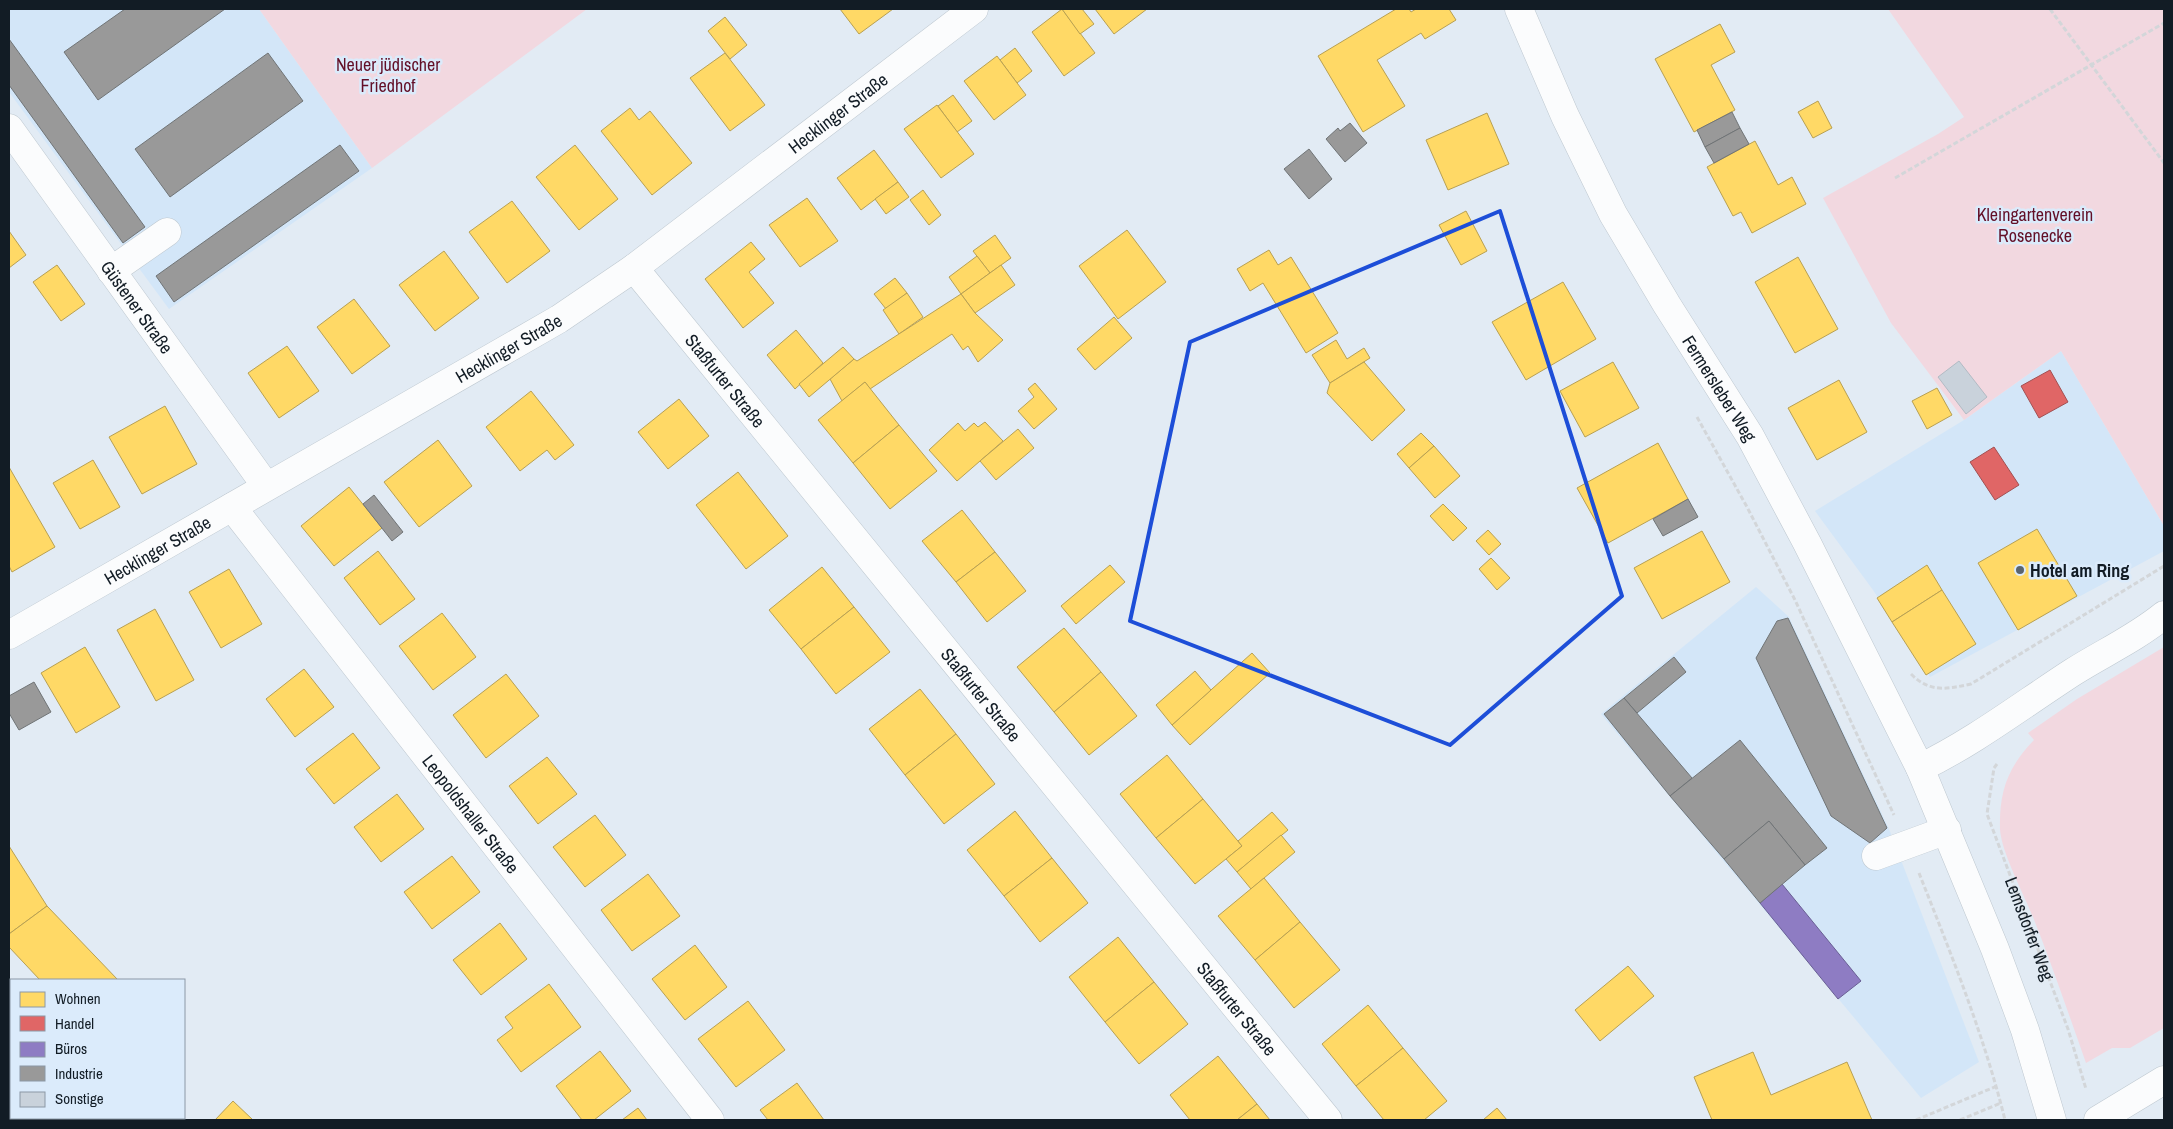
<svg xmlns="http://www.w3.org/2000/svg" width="2173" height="1129" font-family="'Archivo Narrow',sans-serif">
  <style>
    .built { fill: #d3e6f8 }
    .green { fill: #f2d8e0 }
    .homes { fill: #ffd966; stroke: #b8a052 }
    .shops { fill: #e06666; stroke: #a25052 }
    .offices { fill: #8e7cc3; stroke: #695f94 }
    .industry { fill: #999; stroke: #707476 }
    .building { fill: #c9d2db; stroke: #b2bbc4 }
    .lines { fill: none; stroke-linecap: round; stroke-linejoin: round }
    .minor-casing { stroke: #bec8d0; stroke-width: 29 }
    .highway-casing { stroke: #bec8d0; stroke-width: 29 }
    .path { stroke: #d3d6d9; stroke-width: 3; stroke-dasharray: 5 2.5; stroke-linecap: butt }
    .minor { stroke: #fbfcfd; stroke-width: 28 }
    .highway { stroke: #fbfcfd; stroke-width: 28 }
    .marked { fill: none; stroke: #1d4ed8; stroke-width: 4; stroke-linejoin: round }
    .poi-dot { fill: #5b646d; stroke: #dbebfb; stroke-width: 2 }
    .labels { text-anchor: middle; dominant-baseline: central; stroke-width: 5; stroke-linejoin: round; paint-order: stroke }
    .park-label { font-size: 18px; fill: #630f27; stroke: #dbebfb }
    .street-label { font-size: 18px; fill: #121c25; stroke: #dbebfb }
    .poi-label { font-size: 18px; font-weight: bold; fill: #121c25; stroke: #dbebfb; text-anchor: start }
  </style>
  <rect width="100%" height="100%" fill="#e2ebf4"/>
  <g class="built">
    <polygon points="9,9 259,9 372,168 169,309 9,92"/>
    <polygon points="2061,351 2164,526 2164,551 1930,677 1873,590 1815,511 1964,420"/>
    <polygon points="1756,587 1789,617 1889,829 1979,1062 1921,1098 1601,714"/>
  </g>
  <g class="green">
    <polygon points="259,9 587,9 372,168"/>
    <polygon points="1888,9 2164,9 2164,526 2061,351 1964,420 1891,323 1823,198 1938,134 1964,117"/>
    <path d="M 2164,647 L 2164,1028 L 2130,1048 L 2112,1048 L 2086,1063 C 2069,1015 2052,965 2033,917 C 2024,895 2001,851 2000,829 C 1999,791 2008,767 2034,740 L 2028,733 L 2077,699 Z"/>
  </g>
  <g class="homes">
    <polygon points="840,9 893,9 859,34"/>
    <polygon points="1062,9 1095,53 1064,76 1032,32"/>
    <polygon points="1062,9 1082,9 1094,24 1080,34"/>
    <polygon points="1095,9 1147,9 1114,34"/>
    <polygon points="1396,9 1409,9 1411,12 1416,9 1449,9 1456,20 1425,39 1421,33 1377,60 1405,106 1363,132 1318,56"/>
    <polygon points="725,17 747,45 730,59 708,31"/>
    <polygon points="1720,24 1735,52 1711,65 1735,110 1694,132 1655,59"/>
    <polygon points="1015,48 1032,71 1017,83 1000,60"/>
    <polygon points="725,53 765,105 730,131 690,78"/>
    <polygon points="997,56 1026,95 994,120 964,81"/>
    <polygon points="953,95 972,121 957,132 938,106"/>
    <polygon points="1818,101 1832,128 1813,138 1798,112"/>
    <polygon points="937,105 974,154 941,178 904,129"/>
    <polygon points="630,108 639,120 650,111 692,163 652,195 601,131"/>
    <polygon points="1487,113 1509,164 1448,190 1426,140"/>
    <polygon points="1755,141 1778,185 1792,177 1806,204 1752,233 1741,212 1733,216 1707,167"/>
    <polygon points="575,145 618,199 579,230 536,177"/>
    <polygon points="874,150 898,182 861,210 837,178"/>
    <polygon points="898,182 909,197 886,214 875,199"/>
    <polygon points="923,190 941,215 929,225 910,200"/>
    <polygon points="807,198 838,241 800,267 769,225"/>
    <polygon points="512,201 550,251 507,283 469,232"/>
    <polygon points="1466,211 1487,251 1461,265 1439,225"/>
    <polygon points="1127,230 1166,282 1118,319 1079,266"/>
    <polygon points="9,231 26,255 9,268"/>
    <polygon points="995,235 1011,258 990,273 973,251"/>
    <polygon points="751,242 765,259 749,272 774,303 743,328 705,279"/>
    <polygon points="1269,250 1278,265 1291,257 1338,333 1306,353 1263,283 1250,291 1237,269"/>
    <polygon points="444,251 479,298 435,331 399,285"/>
    <polygon points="977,256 990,273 961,294 949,277"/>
    <polygon points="1798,257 1838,329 1795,353 1755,282"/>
    <polygon points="57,265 85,304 61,321 33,282"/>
    <polygon points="1001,265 1015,285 975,313 961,294"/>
    <polygon points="895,278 907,293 886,309 874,294"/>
    <polygon points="1563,282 1596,339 1526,380 1492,322"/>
    <polygon points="907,293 923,317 899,334 883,310"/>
    <polygon points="961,294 975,313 1003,340 978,362 968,346 963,350 952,334 870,389 865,382 842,401 830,379 854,359 857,361"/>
    <polygon points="354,299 390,346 352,374 317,327"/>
    <polygon points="1114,317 1132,338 1095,370 1077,349"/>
    <polygon points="796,330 823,363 795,389 767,355"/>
    <polygon points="1336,340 1347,359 1364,348 1370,358 1330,383 1312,355"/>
    <polygon points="287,346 319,391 279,418 248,373"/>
    <polygon points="843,347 854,359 809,397 799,384"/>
    <polygon points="1364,362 1405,410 1372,441 1327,393 1330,383"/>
    <polygon points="1613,362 1639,408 1585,437 1560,391"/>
    <polygon points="1839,380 1867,432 1817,460 1788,408"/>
    <polygon points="865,382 899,425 853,463 818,420"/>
    <polygon points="1035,383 1057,409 1034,429 1018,411 1034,397 1028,389"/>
    <polygon points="1937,388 1952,415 1927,429 1912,401"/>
    <polygon points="531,391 574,445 555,460 547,450 520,471 486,427"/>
    <polygon points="679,399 709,436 668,469 638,432"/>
    <polygon points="165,406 197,464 142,494 109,437"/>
    <polygon points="985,422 1003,441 957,481 929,450 958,423 965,431 974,423 978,427"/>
    <polygon points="899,425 937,471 890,509 853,463"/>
    <polygon points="1018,429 1034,448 996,480 980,461"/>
    <polygon points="1421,433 1434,446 1409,468 1397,454"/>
    <polygon points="438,440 472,486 419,527 384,482"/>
    <polygon points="1658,443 1688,499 1608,543 1577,488"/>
    <polygon points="1434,446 1460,476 1435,498 1409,468"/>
    <polygon points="93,460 120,507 80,529 53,483"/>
    <polygon points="9,467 55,547 12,572 9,566"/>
    <polygon points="738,472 788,536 746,569 696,505"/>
    <polygon points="349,487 382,528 334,566 301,526"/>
    <polygon points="1443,504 1467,528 1453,541 1430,516"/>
    <polygon points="962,510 995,552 956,582 922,541"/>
    <polygon points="2037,529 2077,596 2018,630 1978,563"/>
    <polygon points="1488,530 1501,544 1489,555 1476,541"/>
    <polygon points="1702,531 1730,582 1662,619 1634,568"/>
    <polygon points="378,551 415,599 380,625 344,578"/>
    <polygon points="995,552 1026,591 987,622 956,582"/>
    <polygon points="1491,558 1510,578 1497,590 1479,569"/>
    <polygon points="1110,565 1125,582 1076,624 1061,606"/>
    <polygon points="1927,565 1942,590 1892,622 1877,598"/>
    <polygon points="822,567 854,607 801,649 769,610"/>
    <polygon points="229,569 262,624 221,648 189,592"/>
    <polygon points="1942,590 1976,644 1926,675 1892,622"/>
    <polygon points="854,607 890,652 836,694 801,649"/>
    <polygon points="155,609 194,680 156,701 117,630"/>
    <polygon points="442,613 476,657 433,690 399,646"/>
    <polygon points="1064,628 1101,672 1054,712 1017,667"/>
    <polygon points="85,647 120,707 76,733 41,673"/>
    <polygon points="1252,653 1270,673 1190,745 1172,725"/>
    <polygon points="304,669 334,707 295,737 266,699"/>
    <polygon points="1195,671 1211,690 1172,725 1156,705"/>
    <polygon points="1101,672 1137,716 1089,755 1054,712"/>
    <polygon points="506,674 539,716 486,758 453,715"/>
    <polygon points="920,689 956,734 905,775 869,729"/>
    <polygon points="353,733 380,768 334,804 306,769"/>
    <polygon points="956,734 995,784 944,824 905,775"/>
    <polygon points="1167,755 1203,799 1156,838 1120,794"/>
    <polygon points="547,757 577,794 538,824 509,786"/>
    <polygon points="397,794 424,829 381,862 354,827"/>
    <polygon points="1203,799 1242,846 1195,884 1156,838"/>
    <polygon points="1015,811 1052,858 1004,896 967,850"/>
    <polygon points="1272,812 1288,830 1237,872 1226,859 1242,846 1238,841"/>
    <polygon points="595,815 626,855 585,887 553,847"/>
    <polygon points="1281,835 1295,852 1251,889 1237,872"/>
    <polygon points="9,846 47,906 9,934"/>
    <polygon points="452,856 480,892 432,929 404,892"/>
    <polygon points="1052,858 1088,903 1040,942 1004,896"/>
    <polygon points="648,874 680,916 632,951 601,910"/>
    <polygon points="1264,878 1300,922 1255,960 1218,916"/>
    <polygon points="47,906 118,980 40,980 9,947 9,934"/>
    <polygon points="1300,922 1340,970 1294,1008 1255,960"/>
    <polygon points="500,923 527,959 481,995 453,960"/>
    <polygon points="1118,937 1154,982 1105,1022 1069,977"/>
    <polygon points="695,945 727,987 685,1020 652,979"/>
    <polygon points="1628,966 1654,996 1600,1041 1575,1010"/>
    <polygon points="1154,982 1188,1024 1139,1064 1105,1022"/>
    <polygon points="549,984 581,1027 521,1072 497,1040 513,1028 505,1017"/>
    <polygon points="748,1001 785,1050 736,1087 698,1039"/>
    <polygon points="1368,1005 1403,1048 1356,1086 1322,1044"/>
    <polygon points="1403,1048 1447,1101 1424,1120 1384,1120 1356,1086"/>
    <polygon points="600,1051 631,1091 594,1120 582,1120 556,1086"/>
    <polygon points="1753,1052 1771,1095 1847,1062 1872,1120 1712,1120 1694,1077"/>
    <polygon points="1218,1056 1257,1104 1237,1120 1190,1120 1170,1095"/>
    <polygon points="797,1083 824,1120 768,1120 760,1110"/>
    <polygon points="233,1101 253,1120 215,1120"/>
    <polygon points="1257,1104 1270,1120 1237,1120"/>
    <polygon points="638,1108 647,1120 622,1120"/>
    <polygon points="1497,1108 1507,1120 1483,1120"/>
  </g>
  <g class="shops">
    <polygon points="2050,370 2068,402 2039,418 2021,386"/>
    <polygon points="1994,447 2019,485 1995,500 1970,462"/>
  </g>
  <polygon class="offices" points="1782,884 1861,981 1838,999 1760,903"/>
  <g class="industry">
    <polygon points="125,9 225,9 98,100 64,52"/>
    <polygon points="9,39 145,227 123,243 9,85"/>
    <polygon points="268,53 303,101 170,197 135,149"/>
    <polygon points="1732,112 1740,128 1705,147 1697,130"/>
    <polygon points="1350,123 1367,143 1345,162 1326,139 1338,128 1340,131"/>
    <polygon points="1740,128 1749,144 1714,163 1705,147"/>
    <polygon points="340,145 359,171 174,302 156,276"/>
    <polygon points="1309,149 1332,179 1309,199 1284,169"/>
    <polygon points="374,495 403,532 392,541 363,504"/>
    <polygon points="1688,499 1698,517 1663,536 1653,519"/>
    <polygon points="1788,618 1887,828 1870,843 1831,816 1756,658 1777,621"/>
    <polygon points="1674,657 1686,672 1637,713 1624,698"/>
    <polygon points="34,682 51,712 19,730 9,713 9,696"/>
    <polygon points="1624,698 1692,778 1670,796 1604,714"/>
    <polygon points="1740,740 1827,848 1805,865 1769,821 1724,859 1670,796"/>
    <polygon points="1769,821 1805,865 1760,903 1724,859"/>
  </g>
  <polygon class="building" points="1959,361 1987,397 1966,414 1938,377"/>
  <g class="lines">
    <g class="minor-casing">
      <g id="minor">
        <path id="s2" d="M 1519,9 L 1565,116 L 1613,214 L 1667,305 L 1750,436 L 1807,543 L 1920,768 L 1995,949 L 2025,1030 L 2052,1120"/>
        <path id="s3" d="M 9,128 L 266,486"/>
        <path id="s4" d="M 634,268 L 1328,1120"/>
        <polyline points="111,271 167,232"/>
        <path id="s5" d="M 232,507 L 710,1120"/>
        <path id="s6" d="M 9,635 L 559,319 L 634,268 L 974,9"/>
        <polyline points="1876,856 1947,830"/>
        <polyline points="9,1041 11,1042"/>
        <polyline points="106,1118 109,1120"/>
      </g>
    </g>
    <g class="highway-casing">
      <g id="highway">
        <path d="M 1920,768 C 1974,742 2022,705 2073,672 C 2103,653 2136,638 2164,615"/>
        <polyline points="2098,1120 2164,1080"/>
      </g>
    </g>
    <g class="path">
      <polyline points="2050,9 2164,163"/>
      <polyline points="1895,178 2164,23"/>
      <polyline points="1697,417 1747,507 1795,600 1894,815"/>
      <path d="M 1911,674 C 1930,693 1947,689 1971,684 L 2164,566"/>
      <path id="s1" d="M 1997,764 L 1994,768 L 1987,814 L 2068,1029 L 2086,1089"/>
      <path d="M 1919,873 C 1951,954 1984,1035 2005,1120"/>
      <polyline points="9,989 11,991"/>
      <polyline points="39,1118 41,1120"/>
      <polyline points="30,1120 31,1118"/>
      <polyline points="1916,1120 1997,1086"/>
      <polyline points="1960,1120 2001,1103"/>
    </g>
    <use href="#minor" class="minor"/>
    <use href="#highway" class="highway"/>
  </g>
  <path class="marked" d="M 1500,211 L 1622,596 L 1450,745 L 1130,621 L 1190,342 Z"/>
  <circle class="poi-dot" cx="2020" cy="570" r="5"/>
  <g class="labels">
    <g class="park-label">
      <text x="388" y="64">Neuer jüdischer<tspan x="388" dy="21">Friedhof</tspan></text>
      <text x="2035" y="214">Kleingartenverein<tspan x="2035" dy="21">Rosenecke</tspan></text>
    </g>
    <g class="street-label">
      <text stroke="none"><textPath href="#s6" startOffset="981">Hecklinger Straße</textPath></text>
      <text stroke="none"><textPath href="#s3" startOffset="220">Güstener Straße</textPath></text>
      <text stroke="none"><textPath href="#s6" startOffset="576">Hecklinger Straße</textPath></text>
      <text stroke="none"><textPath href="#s4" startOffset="145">Staßfurter Straße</textPath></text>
      <text stroke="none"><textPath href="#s2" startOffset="430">Fermersleber Weg</textPath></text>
      <text stroke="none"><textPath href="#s6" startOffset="171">Hecklinger Straße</textPath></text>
      <text stroke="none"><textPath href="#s4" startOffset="550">Staßfurter Straße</textPath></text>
      <text stroke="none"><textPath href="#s5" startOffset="389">Leopoldshaller Straße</textPath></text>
      <text stroke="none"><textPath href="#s1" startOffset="174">Lemsdorfer Weg</textPath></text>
      <text stroke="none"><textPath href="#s4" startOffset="955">Staßfurter Straße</textPath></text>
    </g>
    <g class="poi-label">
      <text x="2030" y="570">Hotel am Ring</text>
    </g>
  </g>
  <rect width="2173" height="1129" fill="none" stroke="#121c25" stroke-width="20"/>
  <rect x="10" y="979" width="175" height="140" fill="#dbebfb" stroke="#8b98a5"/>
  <rect x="20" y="992" width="25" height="15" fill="#ffd966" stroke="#8b98a5"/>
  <text x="55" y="1004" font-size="15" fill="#121c25">Wohnen</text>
  <rect x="20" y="1016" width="25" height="15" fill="#e06666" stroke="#8b98a5"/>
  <text x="55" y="1029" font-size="15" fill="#121c25">Handel</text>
  <rect x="20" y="1042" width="25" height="15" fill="#8e7cc3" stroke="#8b98a5"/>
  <text x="55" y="1054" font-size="15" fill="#121c25">Büros</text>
  <rect x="20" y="1066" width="25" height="15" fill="#999999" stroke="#8b98a5"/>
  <text x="55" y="1079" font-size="15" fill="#121c25">Industrie</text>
  <rect x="20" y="1092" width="25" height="15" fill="#c9d2db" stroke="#8b98a5"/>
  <text x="55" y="1104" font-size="15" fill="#121c25">Sonstige</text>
</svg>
